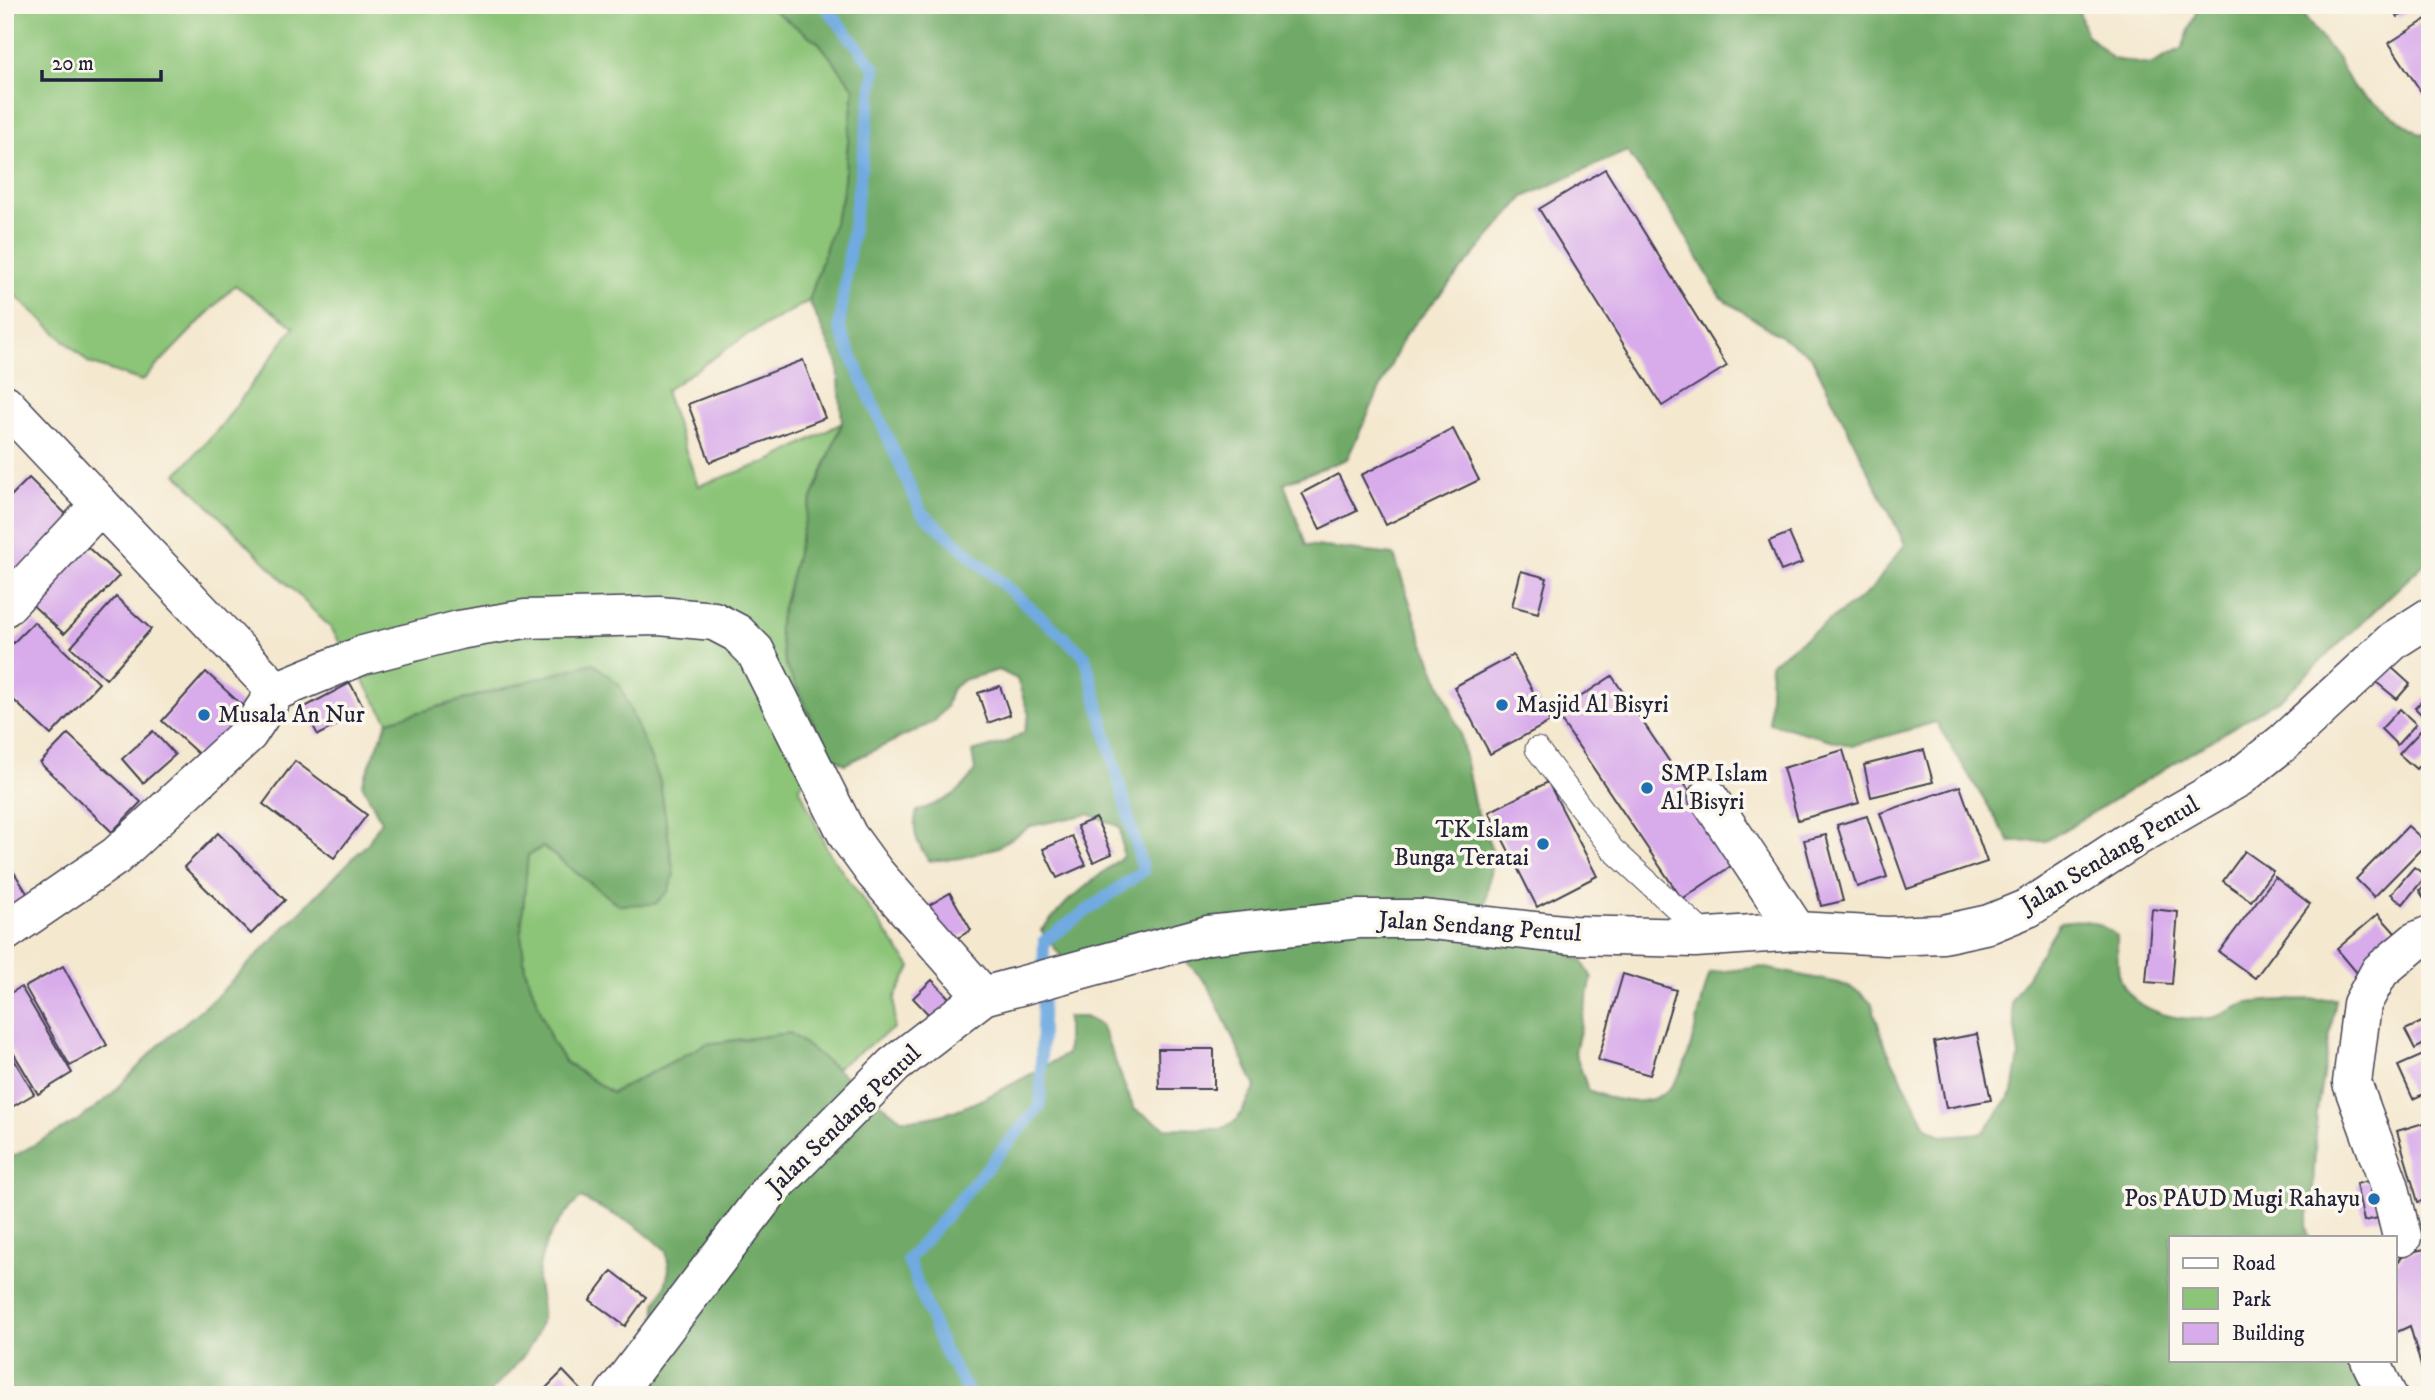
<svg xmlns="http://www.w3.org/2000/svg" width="2435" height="1400" font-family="'IM FELL DW Pica',serif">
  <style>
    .green { fill: #8cc478; stroke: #57735a; stroke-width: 2 }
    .forest { fill: #71aa68; stroke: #4a6652; stroke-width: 2 }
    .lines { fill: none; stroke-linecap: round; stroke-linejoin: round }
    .stream { stroke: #70aae0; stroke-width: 12 }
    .building { fill: #d8abeb }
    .lane-casing { stroke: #424051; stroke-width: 25 }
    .street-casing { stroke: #424051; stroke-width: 41 }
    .lane { stroke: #fff; stroke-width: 23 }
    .street { stroke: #fff; stroke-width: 38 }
    .poi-dot { fill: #1f6fb2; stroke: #fbf7ec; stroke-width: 2.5 }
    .labels { text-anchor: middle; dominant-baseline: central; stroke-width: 7; stroke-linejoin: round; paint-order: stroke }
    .poi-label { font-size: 24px; fill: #22223b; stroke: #fbf7ec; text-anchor: start }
    .street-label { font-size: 24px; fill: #22223b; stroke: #fbf7ec }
  </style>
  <rect width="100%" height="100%" fill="#fbf7ec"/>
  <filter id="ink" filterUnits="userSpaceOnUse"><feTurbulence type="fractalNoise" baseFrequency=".0143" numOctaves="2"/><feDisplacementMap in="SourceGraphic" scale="14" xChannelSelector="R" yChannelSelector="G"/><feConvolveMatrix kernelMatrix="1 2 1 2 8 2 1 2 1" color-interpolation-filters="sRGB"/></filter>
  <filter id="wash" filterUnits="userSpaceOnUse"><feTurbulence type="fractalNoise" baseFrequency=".00686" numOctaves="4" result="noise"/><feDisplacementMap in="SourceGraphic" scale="28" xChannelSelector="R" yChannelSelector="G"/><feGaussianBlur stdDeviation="1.57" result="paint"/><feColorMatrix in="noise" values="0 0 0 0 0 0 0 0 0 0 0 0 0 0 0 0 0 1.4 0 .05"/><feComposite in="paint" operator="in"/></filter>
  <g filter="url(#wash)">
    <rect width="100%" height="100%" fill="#f4e8cf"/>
    <polygon class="green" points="5,5 766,5 819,43 854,88 842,198 809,301 747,335 665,391 698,486 770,461 842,423 808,509 785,663 828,754 799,787 828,851 911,967 895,997 894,1028 836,1068 790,1033 706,1044 612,1093 565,1062 552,1042 525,969 521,932 527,855 543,847 619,905 593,663 388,721 331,628 177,474 221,426 294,327 235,285 142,381 89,363 5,286"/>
    <path class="forest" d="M 766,5 L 2077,5 L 2086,34 L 2113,59 L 2150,65 L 2182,48 L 2199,5 L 2295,5 L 2337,58 L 2354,89 L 2418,133 L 2430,135 L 2430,552 L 2426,562 L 2283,697 L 2046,841 L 2010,842 L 1936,722 L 1852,746 L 1769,723 L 1771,663 L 1870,591 L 1905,544 L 1811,356 L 1720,297 L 1681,228 L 1627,151 L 1524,197 L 1405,335 L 1347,459 L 1284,483 L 1306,545 L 1394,555 L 1422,639 L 1460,732 L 1474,803 L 1493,853 L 1485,907 L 1582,961 L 1592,978 L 1575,1052 L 1588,1090 C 1694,1134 1686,1044 1710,973 L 1760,967 L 1839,983 L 1860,992 L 1872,1004 L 1884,1044 L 1926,1126 L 1942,1136 L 1983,1133 L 2013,1092 L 2019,1056 L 2011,1002 L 2060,922 C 2084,918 2098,921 2117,936 C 2117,949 2117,962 2119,974 C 2128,1011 2177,1022 2209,1018 C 2223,1017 2235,1006 2249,1003 C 2278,999 2307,999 2336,999 L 2317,1111 L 2313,1189 L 2306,1226 L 2309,1237 L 2171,1237 L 2171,1360 L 2365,1360 L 2369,1395 L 654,1395 L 656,1304 L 665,1287 L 669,1269 L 666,1250 L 635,1225 L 581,1198 C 558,1217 540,1246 538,1277 C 537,1289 543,1302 542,1315 C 540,1343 507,1376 487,1395 L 5,1395 L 5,1161 L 80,1119 L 109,1097 L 161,1043 L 218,995 L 368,843 L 381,821 L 362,784 L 388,721 L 593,663 L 620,685 L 660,781 L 674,875 L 668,892 L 655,904 L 619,905 L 543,847 L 528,855 L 521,932 L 525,969 L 552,1042 L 565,1062 L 612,1093 L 706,1044 L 790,1033 L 901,1119 C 953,1124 1021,1078 1067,1054 L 1067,1017 L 1085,1017 L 1101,1025 L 1134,1109 L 1166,1128 L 1221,1129 L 1237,1120 L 1256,1087 L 1208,985 L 1154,926 L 1085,957 L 1063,959 L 1041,930 L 1068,901 L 1123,856 L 1120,827 L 1089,814 L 1031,826 L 998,847 L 962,858 L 929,861 C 917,843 911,832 917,811 C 945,800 958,797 975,771 L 972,752 L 1007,742 L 1024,732 L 1029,715 L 1017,679 L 999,670 L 963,680 L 951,690 L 946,707 L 934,722 L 845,764 L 828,754 L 785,663 L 778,627 L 808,509 L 842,423 L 838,364 L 809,301 L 842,198 L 854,88 L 819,43 Z"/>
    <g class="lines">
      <polyline class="stream" points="824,5 875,68 839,328 921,512 1085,656 1143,871 1044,941 1040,1106 908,1260 943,1349 970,1395"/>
    </g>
    <g id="blocks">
      <g class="building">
        <polygon points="2391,5 2419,5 2398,17"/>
        <polygon points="2430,17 2430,96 2426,99 2389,43"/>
        <polygon points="1605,169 1727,366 1662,406 1539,209"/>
        <polygon points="803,360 825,418 710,462 688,404"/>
        <polygon points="1453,429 1479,480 1386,525 1361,475"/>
        <polygon points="1338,474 1357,511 1320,529 1302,493"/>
        <polygon points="29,478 75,523 14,583 5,574 5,502"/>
        <polygon points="1789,533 1802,563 1781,571 1769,541"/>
        <polygon points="83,543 119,576 64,634 28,601"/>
        <polygon points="1521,571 1547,578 1538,613 1512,606"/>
        <polygon points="116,597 151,629 106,679 71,647"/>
        <polygon points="34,622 99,683 51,735 5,692 5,651"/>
        <polygon points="1513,655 1550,722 1490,754 1454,687"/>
        <polygon points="2390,666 2410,684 2397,699 2376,682"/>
        <polygon points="206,672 246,709 203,758 162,721"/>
        <polygon points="1612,676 1737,862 1682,899 1556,713"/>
        <polygon points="350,683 365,710 318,735 303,708"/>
        <polygon points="1000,686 1010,715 988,723 978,693"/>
        <polygon points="2428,695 2430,697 2430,723 2415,708"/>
        <polygon points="2400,709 2416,724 2397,745 2381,729"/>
        <polygon points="2424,727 2430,732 2430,754 2416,769 2399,754"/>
        <polygon points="153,731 175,755 143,783 122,759"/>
        <polygon points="68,734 141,802 112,832 40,763"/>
        <polygon points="1843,750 1859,803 1798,820 1783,768"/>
        <polygon points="1924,750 1933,782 1871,797 1864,765"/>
        <polygon points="295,761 367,815 334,858 263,804"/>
        <polygon points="1548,782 1597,876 1537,907 1489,812"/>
        <polygon points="1960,786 1987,862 1907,889 1880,813"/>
        <polygon points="1867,816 1887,877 1857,887 1837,825"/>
        <polygon points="1096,818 1112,854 1093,862 1077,826"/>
        <polygon points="2408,826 2427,843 2374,897 2356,879"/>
        <polygon points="218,833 285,900 251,934 184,867"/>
        <polygon points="1826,835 1843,901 1821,906 1804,840"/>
        <polygon points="1072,836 1086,865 1057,878 1043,849"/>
        <polygon points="2245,851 2273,871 2251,901 2223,881"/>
        <polygon points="5,858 32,901 5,917"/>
        <polygon points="2414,867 2426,876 2403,904 2391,894"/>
        <polygon points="2275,877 2310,904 2255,978 2219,952"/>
        <polygon points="2430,884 2430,908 2419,890"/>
        <polygon points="950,893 971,930 949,943 928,906"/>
        <polygon points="2152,909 2178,912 2172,984 2146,982"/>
        <polygon points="2378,914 2405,944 2363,980 2337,949"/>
        <polygon points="63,966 107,1045 70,1066 25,987"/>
        <polygon points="1623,974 1676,990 1650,1075 1598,1060"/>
        <polygon points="932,980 952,1001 933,1019 913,998"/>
        <polygon points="21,987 72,1073 38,1094 5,1039 5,996"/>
        <polygon points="2430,1018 2430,1041 2415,1049 2405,1030"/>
        <polygon points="1977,1034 1991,1100 1946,1108 1934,1042"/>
        <polygon points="5,1044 34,1094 5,1111"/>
        <polygon points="1158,1049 1214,1049 1214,1089 1159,1089"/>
        <polygon points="2430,1052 2430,1091 2413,1099 2398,1066"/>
        <polygon points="2430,1121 2430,1199 2418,1202 2397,1131"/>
        <polygon points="2384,1177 2392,1215 2364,1221 2356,1184"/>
        <polygon points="2430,1248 2430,1395 2429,1395 2410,1326 2397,1332 2395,1326 2395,1265 2406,1253"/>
        <polygon points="612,1271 646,1297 625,1326 590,1300"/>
        <polygon points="563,1371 586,1395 539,1395"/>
      </g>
    </g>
  </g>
  <g filter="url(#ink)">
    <use href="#blocks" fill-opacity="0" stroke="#424051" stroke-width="2"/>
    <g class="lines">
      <g class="lane-casing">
        <polyline id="lane" points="1537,749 1612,849 1709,938"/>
      </g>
      <g class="street-casing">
        <g id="street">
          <polyline points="5,404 276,691"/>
          <polyline points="5,607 100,505"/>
          <polyline points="1708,797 1797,931"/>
          <polyline points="5,932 116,856 248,734 276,691 363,655 459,630 525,619 659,616 714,621 737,633 755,651 848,836 875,873 983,996"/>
          <polyline points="2402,1237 2389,1184 2352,1083 2362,1004 2380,971 2416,941 2430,935"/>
          <polyline points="2370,1360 2387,1395"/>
          <polyline points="614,1395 770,1190 894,1065 983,996 1208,935 1359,919 1422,919 1572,935 1695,938 1797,931 1887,936 1943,934 1989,924 2028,908 2136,837 2240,777 2284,742 2394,640 2430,617"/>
        </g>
      </g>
      <use href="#lane" class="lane"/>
      <use href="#street" class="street"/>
    </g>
  </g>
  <g class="poi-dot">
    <circle cx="1502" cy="705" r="7"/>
    <circle cx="204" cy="715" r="7"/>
    <circle cx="1647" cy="788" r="7"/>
    <circle cx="1543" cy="844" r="7"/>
    <circle cx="2374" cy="1199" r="7"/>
  </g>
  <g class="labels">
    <g class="poi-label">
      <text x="1516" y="705">Masjid Al Bisyri</text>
      <text x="218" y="715">Musala An Nur</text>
      <text x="1661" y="774">SMP Islam<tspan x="1661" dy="28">Al Bisyri</tspan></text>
      <text x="1529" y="830" text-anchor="end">TK Islam<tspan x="1529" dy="28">Bunga Teratai</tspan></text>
      <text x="2360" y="1199" text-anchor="end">Pos PAUD Mugi Rahayu</text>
    </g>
    <g class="street-label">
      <text transform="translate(2110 855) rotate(-31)">Jalan Sendang Pentul</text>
      <text transform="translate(1480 927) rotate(4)">Jalan Sendang Pentul</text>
      <text transform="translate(844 1120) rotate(-44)">Jalan Sendang Pentul</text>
    </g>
  </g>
  <rect width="2435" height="1400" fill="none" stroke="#fbf7ec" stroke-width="28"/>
  <rect x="2169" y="1236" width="228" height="126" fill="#fbf7ec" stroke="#a4a2a5" stroke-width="2"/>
  <rect x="2183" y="1258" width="35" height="10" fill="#ffffff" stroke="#a4a2a5" stroke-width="2"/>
  <text x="2232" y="1270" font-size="21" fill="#22223b">Road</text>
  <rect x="2183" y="1288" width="35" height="21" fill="#8cc478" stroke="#a4a2a5" stroke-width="2"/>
  <text x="2232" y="1306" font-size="21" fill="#22223b">Park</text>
  <rect x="2183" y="1323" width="35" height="21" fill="#d8abeb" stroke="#a4a2a5" stroke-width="2"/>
  <text x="2232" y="1340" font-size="21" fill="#22223b">Building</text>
  <path d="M42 70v10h119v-10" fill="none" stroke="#22223b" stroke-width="3.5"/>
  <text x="52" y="70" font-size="21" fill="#22223b" stroke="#fbf7ec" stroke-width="5" paint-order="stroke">20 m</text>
</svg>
